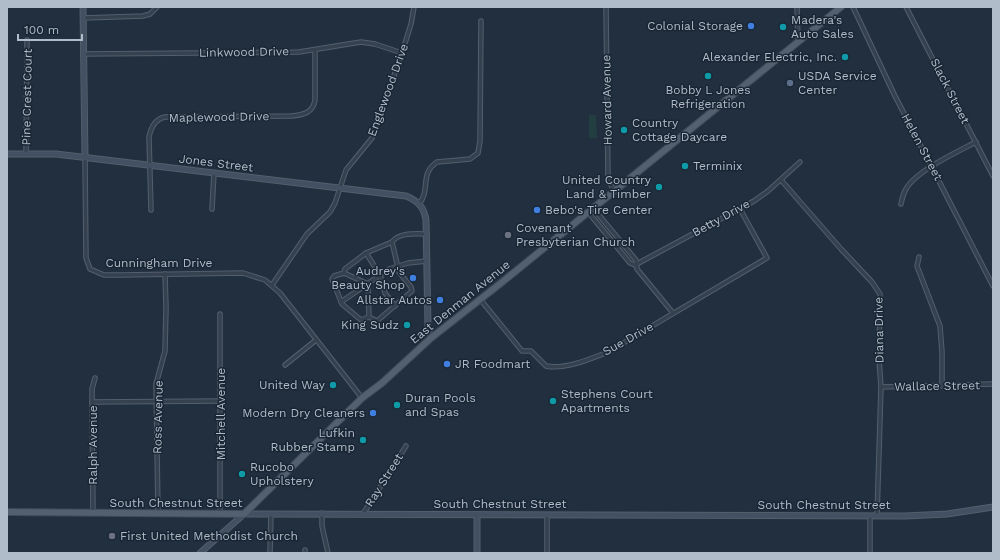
<svg xmlns="http://www.w3.org/2000/svg" width="1000" height="560" font-family="'Work Sans',sans-serif">
  <style>
    .green { fill: #233e40 }
    .lines { fill: none; stroke-linecap: round; stroke-linejoin: round }
    .street-casing { stroke: #535f6c; stroke-width: 5.5 }
    .secondary-casing { stroke: #535f6c; stroke-width: 7 }
    .primary-casing { stroke: #3e4a57; stroke-width: 8 }
    .street { stroke: #35414f; stroke-width: 3.5 }
    .secondary { stroke: #435062; stroke-width: 5 }
    .primary { stroke: #53606f; stroke-width: 6 }
    .shop-dot { fill: #3f7fe0; stroke: #1a2633; stroke-width: 1.5 }
    .culture-dot { fill: #0f9aa8; stroke: #1a2633; stroke-width: 1.5 }
    .service-dot { fill: #5c6f8a; stroke: #1a2633; stroke-width: 1.5 }
    .worship-dot { fill: #6b7280; stroke: #1a2633; stroke-width: 1.5 }
    .labels { text-anchor: middle; dominant-baseline: central; stroke-width: 3; stroke-linejoin: round; paint-order: stroke }
    .poi-label { font-size: 12px; fill: #b1bcca; stroke: #1a2633; text-anchor: start }
    .street-label { font-size: 12px; fill: #b1bcca; stroke: #1a2633 }
  </style>
  <rect width="100%" height="100%" fill="#212f3f"/>
  <polygon class="green" points="589,115 596,115 597,138 589,138"/>
  <g class="lines">
    <g class="street-casing">
      <g id="street">
        <polyline points="606,7 608,179 614,191"/>
        <polyline points="797,7 798,41"/>
        <polyline points="853,7 894,94 993,286"/>
        <polyline points="906,7 993,176"/>
        <polyline points="83,18 143,16 150,14 157,7"/>
        <polyline points="83,54 299,52 361,42 375,44 402,53"/>
        <polyline points="26,154 27,40"/>
        <polyline points="85,157 86,258 90,269 104,275 121,275 243,273 265,280 280,293 362,398"/>
        <polyline points="781,180 841,249 872,282 880,294 879,359 881,387 877,516"/>
        <path d="M 419,204 C 431,190 419,174 437,162 L 470,159 L 478,153 L 480,141 L 481,21"/>
        <path d="M 901,204 C 902,199 903,194 906,189 C 916,171 957,152 976,142"/>
        <polyline points="593,208 636,260 637,269 673,313"/>
        <polyline points="212,209 214,173"/>
        <path d="M 151,210 L 149,137 C 151,127 155,119 165,117 L 291,116 C 303,115 313,113 315,100 L 315,50"/>
        <polyline points="588,212 630,263 635,265"/>
        <polyline points="392,242 366,253 380,275 385,293 395,306"/>
        <polyline points="919,257 917,266 940,326 942,352 942,386"/>
        <polyline points="635,265 754,201 768,191 800,162"/>
        <polyline points="344,273 345,269 366,253"/>
        <path d="M 368,284 L 344,273 L 334,276 L 332,279 L 342,304 L 361,320 L 369,317 L 377,321 L 412,291 L 411,287 L 399,272 L 392,242 C 399,232 416,234 427,234"/>
        <polyline points="368,284 369,317"/>
        <polyline points="272,285 307,234 330,212 335,203 346,170 372,138 402,53 411,24 414,7"/>
        <path d="M 480,299 L 522,351 L 531,351 L 546,366 C 565,370 590,359 608,352 L 767,258 L 740,209"/>
        <polyline points="341,302 389,269 408,263 427,261"/>
        <polyline points="285,365 316,340"/>
        <polyline points="881,387 993,384"/>
        <polyline points="92,402 220,401"/>
        <polyline points="93,513 92,389 95,378"/>
        <polyline points="158,513 156,384 165,351 166,307 165,274"/>
        <polyline points="322,513 322,526 328,553"/>
        <polyline points="220,514 220,314"/>
        <polyline points="363,514 406,446"/>
        <polyline points="547,515 547,553"/>
        <polyline points="305,550 305,553"/>
        <polyline points="270,553 271,514"/>
        <polyline points="870,553 870,516"/>
      </g>
    </g>
    <g class="secondary-casing">
      <g id="secondary">
        <polyline points="83,7 85,157"/>
        <path d="M 7,154 L 56,154 L 406,196 C 418,201 424,207 426,220 L 428,327 L 431,338"/>
        <polyline points="200,553 244,514 905,516 947,514 993,507"/>
        <polyline points="477,553 477,515"/>
      </g>
    </g>
    <g class="primary-casing">
      <polyline id="primary" points="7,512 244,514 362,398 382,383 431,338 501,283 841,7"/>
    </g>
    <use href="#street" class="street"/>
    <use href="#secondary" class="secondary"/>
    <use href="#primary" class="primary"/>
  </g>
  <g class="shop-dot">
    <circle cx="751" cy="26" r="4"/>
    <circle cx="537" cy="210" r="4"/>
    <circle cx="413" cy="278" r="4"/>
    <circle cx="440" cy="300" r="4"/>
    <circle cx="447" cy="364" r="4"/>
    <circle cx="373" cy="413" r="4"/>
  </g>
  <g class="culture-dot">
    <circle cx="783" cy="27" r="4"/>
    <circle cx="845" cy="57" r="4"/>
    <circle cx="708" cy="76" r="4"/>
    <circle cx="624" cy="130" r="4"/>
    <circle cx="685" cy="166" r="4"/>
    <circle cx="659" cy="187" r="4"/>
    <circle cx="407" cy="325" r="4"/>
    <circle cx="333" cy="385" r="4"/>
    <circle cx="553" cy="401" r="4"/>
    <circle cx="397" cy="405" r="4"/>
    <circle cx="363" cy="440" r="4"/>
    <circle cx="242" cy="474" r="4"/>
  </g>
  <circle class="service-dot" cx="790" cy="83" r="4"/>
  <g class="worship-dot">
    <circle cx="508" cy="235" r="4"/>
    <circle cx="112" cy="536" r="4"/>
  </g>
  <g class="labels">
    <g class="poi-label">
      <text x="791" y="20">Madera's<tspan x="791" dy="14">Auto Sales</tspan></text>
      <text x="743" y="26" text-anchor="end">Colonial Storage</text>
      <text x="837" y="57" text-anchor="end">Alexander Electric, Inc.</text>
      <text x="798" y="76">USDA Service<tspan x="798" dy="14">Center</tspan></text>
      <text x="708" y="90" text-anchor="middle">Bobby L Jones<tspan x="708" dy="14">Refrigeration</tspan></text>
      <text x="632" y="123">Country<tspan x="632" dy="14">Cottage Daycare</tspan></text>
      <text x="693" y="166">Terminix</text>
      <text x="651" y="180" text-anchor="end">United Country<tspan x="651" dy="14">Land &amp; Timber</tspan></text>
      <text x="545" y="210">Bebo's Tire Center</text>
      <text x="516" y="228">Covenant<tspan x="516" dy="14">Presbyterian Church</tspan></text>
      <text x="405" y="271" text-anchor="end">Audrey's<tspan x="405" dy="14">Beauty Shop</tspan></text>
      <text x="432" y="300" text-anchor="end">Allstar Autos</text>
      <text x="399" y="325" text-anchor="end">King Sudz</text>
      <text x="455" y="364">JR Foodmart</text>
      <text x="325" y="385" text-anchor="end">United Way</text>
      <text x="561" y="394">Stephens Court<tspan x="561" dy="14">Apartments</tspan></text>
      <text x="405" y="398">Duran Pools<tspan x="405" dy="14">and Spas</tspan></text>
      <text x="365" y="413" text-anchor="end">Modern Dry Cleaners</text>
      <text x="355" y="433" text-anchor="end">Lufkin<tspan x="355" dy="14">Rubber Stamp</tspan></text>
      <text x="250" y="467">Rucobo<tspan x="250" dy="14">Upholstery</tspan></text>
      <text x="120" y="536">First United Methodist Church</text>
    </g>
    <g class="street-label">
      <text transform="translate(244 52) rotate(-1)">Linkwood Drive</text>
      <text transform="translate(388 90) rotate(-70)">Englewood Drive</text>
      <text transform="translate(950 91) rotate(63)">Slack Street</text>
      <text transform="translate(27 97) rotate(-89)">Pine Crest Court</text>
      <text transform="translate(607 100) rotate(-91)">Howard Avenue</text>
      <text transform="translate(219 117) rotate(-1)">Maplewood Drive</text>
      <text transform="translate(922 147) rotate(62)">Helen Street</text>
      <text transform="translate(216 163) rotate(7)">Jones Street</text>
      <text transform="translate(721 218) rotate(-29)">Betty Drive</text>
      <text x="159" y="263">Cunningham Drive</text>
      <text transform="translate(460 302) rotate(-39)">East Denman Avenue</text>
      <text transform="translate(879 330) rotate(-91)">Diana Drive</text>
      <text transform="translate(628 339) rotate(-29)">Sue Drive</text>
      <text transform="translate(937 386) rotate(-1)">Wallace Street</text>
      <text transform="translate(221 414) rotate(-90)">Mitchell Avenue</text>
      <text transform="translate(158 417) rotate(-89)">Ross Avenue</text>
      <text transform="translate(93 445) rotate(-90)">Ralph Avenue</text>
      <text transform="translate(384 480) rotate(-58)">Ray Street</text>
      <text x="176" y="503">South Chestnut Street</text>
      <text x="500" y="504">South Chestnut Street</text>
      <text x="824" y="505">South Chestnut Street</text>
    </g>
  </g>
  <rect width="1000" height="560" fill="none" stroke="#b1bcca" stroke-width="16"/>
  <path d="M18 34v6h64v-6" fill="none" stroke="#b1bcca" stroke-width="2"/>
  <text x="24" y="34" font-size="12" fill="#b1bcca" stroke="#1a2633" stroke-width="3" paint-order="stroke">100 m</text>
</svg>
